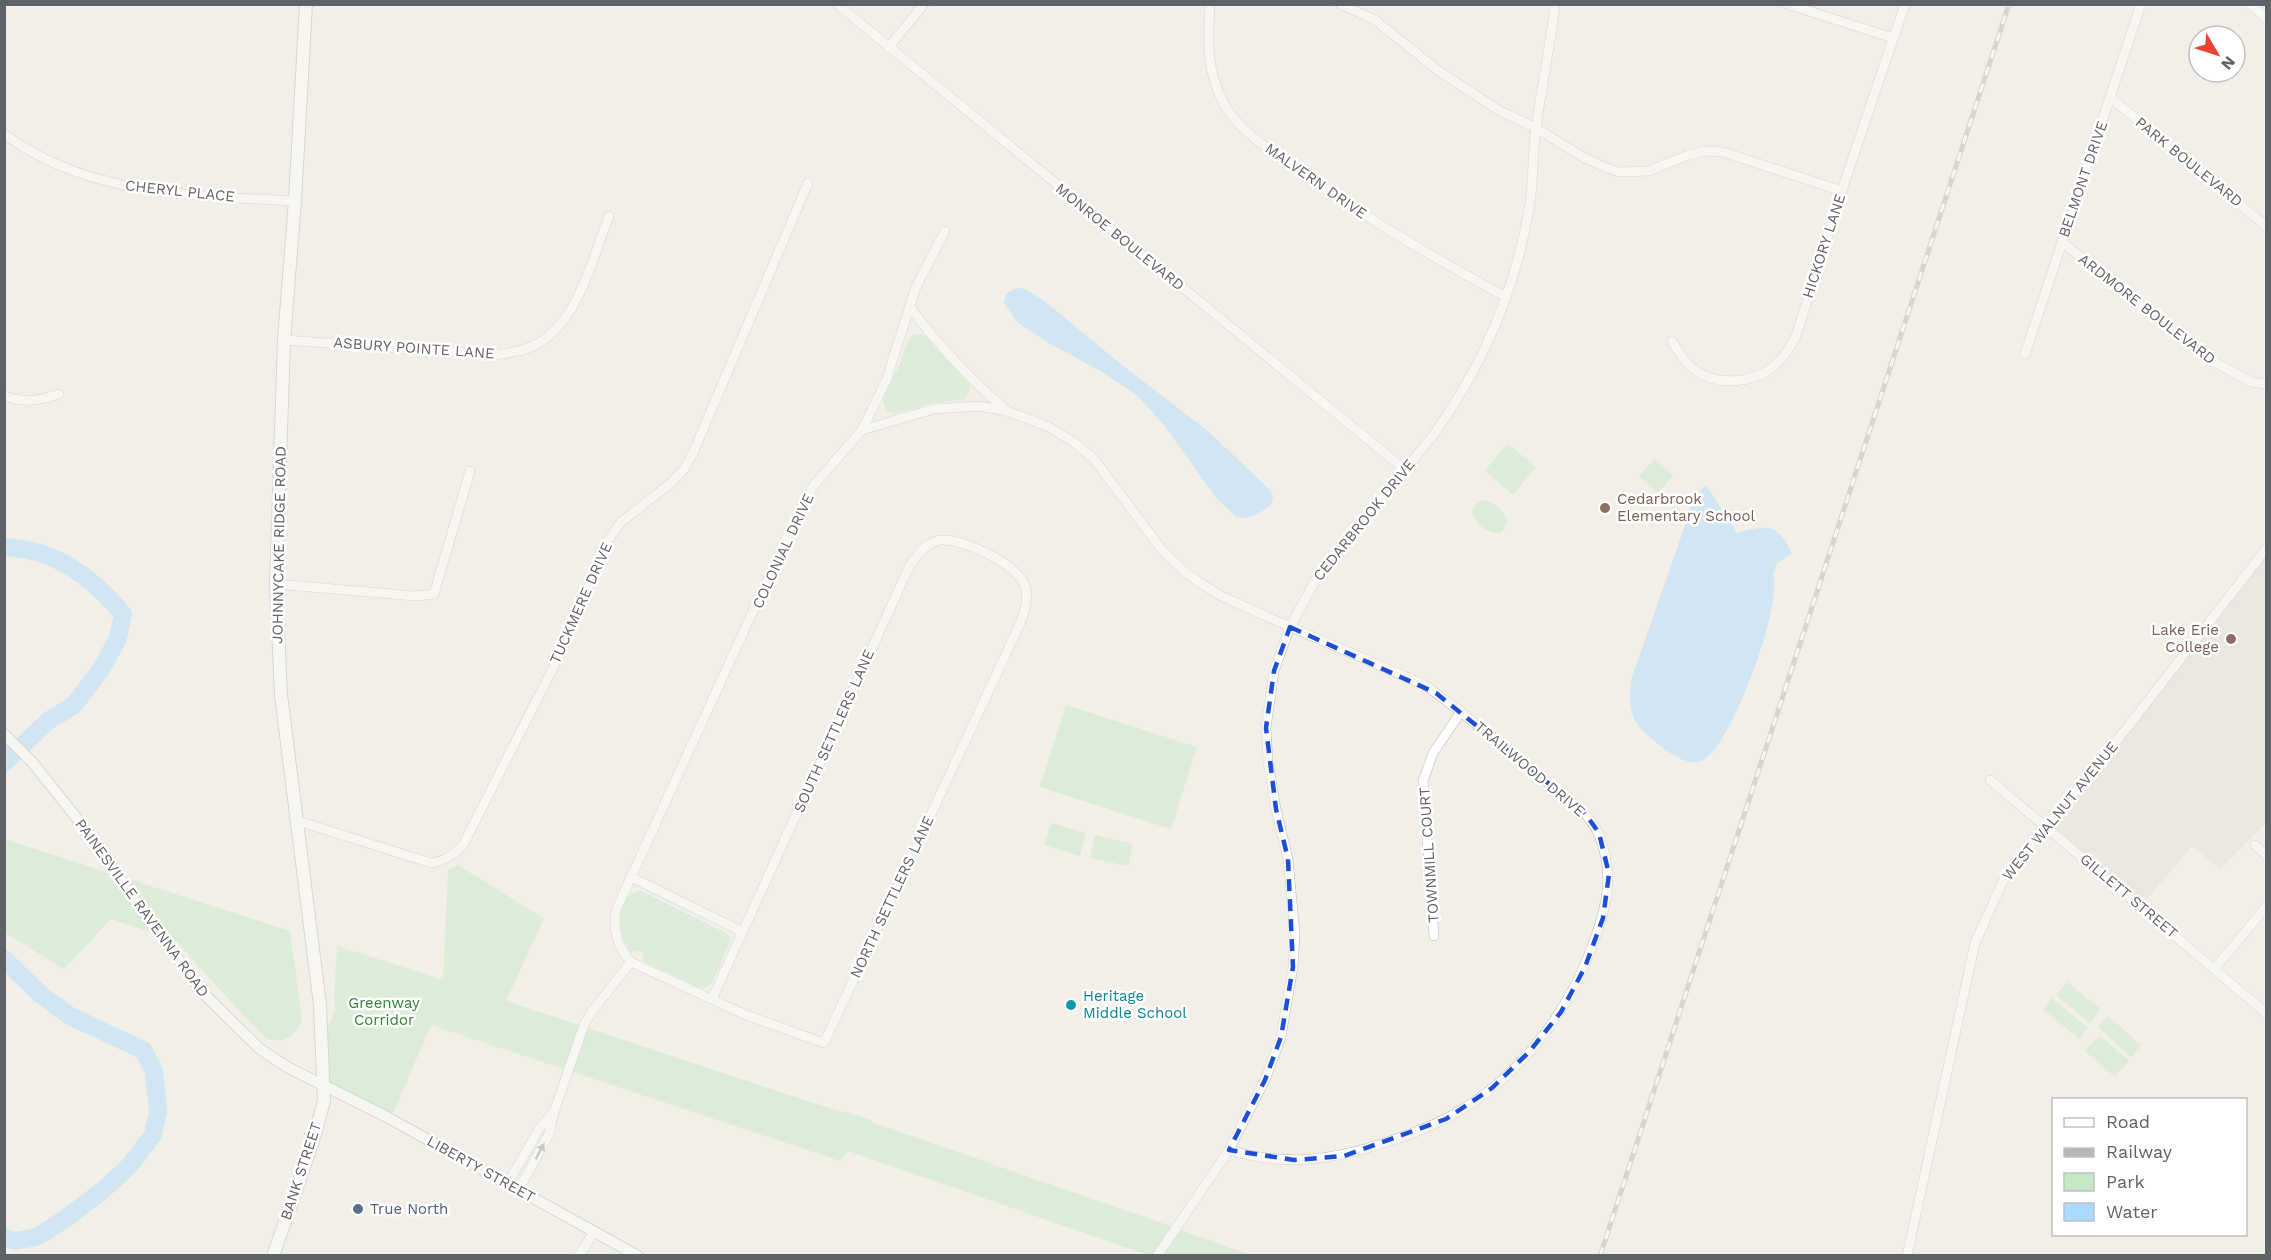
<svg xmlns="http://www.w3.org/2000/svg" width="2271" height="1260" font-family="'Work Sans',sans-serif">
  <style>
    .education { fill: #e1ded6 }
    .green { fill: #c5e8c5 }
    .water { fill: #aadaff }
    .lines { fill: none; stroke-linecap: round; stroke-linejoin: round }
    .river { stroke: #aadaff; stroke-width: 18 }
    .minor-casing { stroke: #b5b8bc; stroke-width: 10 }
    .tertiary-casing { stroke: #b5b8bc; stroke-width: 12 }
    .secondary-casing { stroke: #b6babf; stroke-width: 14 }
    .minor { stroke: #fff; stroke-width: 9 }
    .tertiary { stroke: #fff; stroke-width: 10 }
    .secondary { stroke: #fff; stroke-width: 12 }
    .rail-casing { stroke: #b6b7b8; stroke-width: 5 }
    .rail { stroke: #fff; stroke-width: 3; stroke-dasharray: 9; stroke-linecap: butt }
    .oneway { fill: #979a9d }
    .marked { fill: none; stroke: #1d4ed8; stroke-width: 4.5; stroke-dasharray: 12 8; stroke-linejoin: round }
    .education-dot { fill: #8d6e63; stroke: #fff; stroke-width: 2 }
    .culture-dot { fill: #0f9aa8; stroke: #fff; stroke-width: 2 }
    .service-dot { fill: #5c6f8a; stroke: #fff; stroke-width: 2 }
    .labels { text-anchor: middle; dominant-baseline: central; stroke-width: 5; stroke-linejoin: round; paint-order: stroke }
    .street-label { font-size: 15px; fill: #5f6368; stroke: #fff }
    .education-label { font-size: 15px; fill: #785e54; stroke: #fff; text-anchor: start }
    .culture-label { font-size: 15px; fill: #0d838f; stroke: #fff; text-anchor: start }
    .park-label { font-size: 15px; fill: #348238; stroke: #fff }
    .service-label { font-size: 15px; fill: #4e5e75; stroke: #fff; text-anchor: start }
  </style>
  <rect width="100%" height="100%" fill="#f1efe8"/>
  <polygon class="education" points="2266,549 2266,823 2220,869 2192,846 2141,906 2046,827"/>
  <g class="green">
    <polygon points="914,334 924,335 969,384 970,390 965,399 929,404 895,414 886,410 883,401 885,395 900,364 908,340"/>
    <polygon points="1507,443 1536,467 1513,495 1485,471"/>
    <polygon points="1654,459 1673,475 1659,493 1639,476"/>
    <path d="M 1482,500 C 1494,502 1507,511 1507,524 L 1501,533 C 1484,536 1459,510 1482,500 Z"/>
    <polygon points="1066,705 1197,747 1171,829 1040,787"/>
    <polygon points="1051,823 1086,833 1080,856 1044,845"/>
    <polygon points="1095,835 1133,844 1128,866 1090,858"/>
    <path d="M 4,839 L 290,931 L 302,1019 C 298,1037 282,1045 265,1038 L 197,965 L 177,941 L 111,919 L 64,969 L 5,933 Z"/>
    <polygon points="457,865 544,918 506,1001 810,1102 872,1120 871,1122 1176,1228 1249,1255 1148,1255 848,1151 840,1161 431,1025 391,1118 327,1082 318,1048 335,1011 334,998 337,946 443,980 448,870"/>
    <path d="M 639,890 L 728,934 L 730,939 L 729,945 L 711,984 L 704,988 L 698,987 L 643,961 L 644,955 L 640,951 L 635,950 L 631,953 C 618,936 614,898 639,890 Z"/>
    <polygon points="2067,982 2101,1009 2090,1023 2056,995"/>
    <polygon points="2052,998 2088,1028 2079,1039 2043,1009"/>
    <polygon points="2108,1016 2141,1045 2131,1057 2098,1027"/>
    <polygon points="2099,1035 2129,1061 2115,1077 2085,1051"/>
  </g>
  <g class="water">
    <polygon points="1023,288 1043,300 1122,365 1208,431 1269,489 1273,497 1271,505 1258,514 1247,518 1237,517 1217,499 1163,424 1138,396 1099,370 1050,344 1017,322 1004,303 1006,294 1013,289"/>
    <path d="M 1703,487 L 1707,487 L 1737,533 C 1766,525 1778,522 1792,554 L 1777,563 L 1773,574 C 1784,602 1731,748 1702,761 C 1687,767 1667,751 1657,743 C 1631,723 1628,712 1631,680 L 1682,534 L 1695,497 Z"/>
  </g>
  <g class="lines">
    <g class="river">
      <path d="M 4,547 C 55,549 92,577 123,614 L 118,638 L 102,668 L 74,705 L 48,721 L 4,763"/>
      <polyline points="4,959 40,994 70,1016 143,1050 154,1071 158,1111 153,1135 129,1166 102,1191 65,1219 37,1237 14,1241 4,1237"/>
    </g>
    <g class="minor-casing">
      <g id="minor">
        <polyline points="837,4 1404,469"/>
        <path d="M 1210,4 C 1208,39 1206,70 1223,102 C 1237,130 1268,148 1293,166 C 1360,215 1432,257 1506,297"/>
        <polyline points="1340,4 1375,20 1440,72 1500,111 1536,128 1583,157 1604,167 1619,172 1649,171 1688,155 1705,151 1723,152 1842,191"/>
        <polyline points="1787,4 1893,38"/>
        <polyline points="2250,4 2266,18"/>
        <polyline points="888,48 924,4"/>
        <polyline points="2111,98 2266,226"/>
        <path d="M 4,134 C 89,197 195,195 295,201"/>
        <polyline points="2062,242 2206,357 2251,382 2266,384"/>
        <path d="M 909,306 C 938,345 970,379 1007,411"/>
        <path d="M 284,340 L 496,355 C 506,353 518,352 528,348 C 576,331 592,260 609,216"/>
        <path d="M 1672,341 C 1678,351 1685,363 1695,370 C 1717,386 1753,384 1774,366 C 1784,358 1790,347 1796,336 L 1844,184 L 1905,4"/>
        <polyline points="2025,354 2141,4"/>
        <path d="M 4,396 C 24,403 39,401 59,394"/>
        <polyline points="862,430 886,381 916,287 945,231"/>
        <polyline points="276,584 415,596 434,594 470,471"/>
        <polyline points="1990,780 2266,1013"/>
        <path d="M 295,820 L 431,863 C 445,861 453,855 463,845 L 559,656 L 578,614 L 602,549 L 621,522 L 671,483 L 684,469 L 693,453 L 808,183"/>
        <polyline points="2255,845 2266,855"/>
        <polyline points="631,877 743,932"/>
        <polyline points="1434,936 1423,781 1433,753 1461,712"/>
        <polyline points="2215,968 2266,907"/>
        <path d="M 712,999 L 910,565 C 918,554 927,542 941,540 C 963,538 1021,565 1026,589 C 1030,611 1014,634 1006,654 L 824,1043 L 746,1015 L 631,962 C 617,946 613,932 616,910 L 788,535 L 814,485 L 862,430 L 934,409 L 978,406 L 1007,411 L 1049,427 L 1075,443 L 1094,459 L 1162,550 L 1186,573 L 1202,584 L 1221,596 L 1277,621 L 1425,685 L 1461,712 L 1584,812 C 1589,819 1596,827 1599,835 C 1614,872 1608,904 1594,941 C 1569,1014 1515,1083 1445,1119 C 1425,1129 1403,1137 1381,1144 C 1329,1161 1283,1166 1229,1150 L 1157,1256"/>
        <path d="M 1229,1150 L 1265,1080 L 1281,1037 L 1293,967 L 1295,934 L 1288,859 L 1276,809 L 1268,761 L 1266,728 L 1274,671 L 1290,627 L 1316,579 L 1434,434 C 1482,367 1515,290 1529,209 C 1534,182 1532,154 1536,127 C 1542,86 1550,46 1555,4"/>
        <polyline points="508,1183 539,1129 552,1114"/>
        <polyline points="519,1189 549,1134 554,1112 584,1025 593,1010 631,962"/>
        <polyline points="579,1256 594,1232"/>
        <polyline points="1907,1256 1975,943 2004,879 2126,729 2266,549"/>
      </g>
    </g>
    <g class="tertiary-casing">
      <polyline id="tertiary" points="4,734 32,762 95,841 138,905 205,995 260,1049 287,1067 387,1117 638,1256"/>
    </g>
    <g class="secondary-casing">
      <polyline id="secondary" points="273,1256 313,1141 324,1101 320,1005 281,695 276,584 284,340 295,201 306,4"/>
    </g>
    <use href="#minor" class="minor"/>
    <use href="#tertiary" class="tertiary"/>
    <use href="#secondary" class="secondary"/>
    <g class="rail-casing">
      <polyline id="rail" points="1600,1256 2009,4"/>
    </g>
    <use href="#rail" class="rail"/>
  </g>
  <defs><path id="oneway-solid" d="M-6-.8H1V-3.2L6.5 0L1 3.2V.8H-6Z" transform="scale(1.5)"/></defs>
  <use class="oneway" href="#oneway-solid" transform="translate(540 1151) rotate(-62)"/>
  <path d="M0 0H2271V1260H0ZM 1290,627 L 1436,693 L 1584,812 L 1599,833 L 1609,874 L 1603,918 L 1585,967 L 1561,1012 L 1529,1052 L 1492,1088 L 1446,1119 L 1344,1156 L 1294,1160 L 1229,1150 L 1265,1080 L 1281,1037 L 1293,967 L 1288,859 L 1276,809 L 1266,728 L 1274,671 Z" fill="#f1efe8" fill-opacity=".55" fill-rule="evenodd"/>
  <path class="marked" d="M 1290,627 L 1436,693 L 1584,812 L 1599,833 L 1609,874 L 1603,918 L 1585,967 L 1561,1012 L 1529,1052 L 1492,1088 L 1446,1119 L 1344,1156 L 1294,1160 L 1229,1150 L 1265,1080 L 1281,1037 L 1293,967 L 1288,859 L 1276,809 L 1266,728 L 1274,671 Z"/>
  <g class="education-dot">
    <circle cx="1605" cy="508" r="6"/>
    <circle cx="2231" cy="639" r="6"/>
  </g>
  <circle class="culture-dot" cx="1071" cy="1005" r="6"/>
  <circle class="service-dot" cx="358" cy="1209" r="6"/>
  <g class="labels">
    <g class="street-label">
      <text transform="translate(2189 162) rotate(39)">PARK BOULEVARD</text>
      <text transform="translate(2083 179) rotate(-71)">BELMONT DRIVE</text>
      <text transform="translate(1316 181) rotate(35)">MALVERN DRIVE</text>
      <text transform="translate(180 191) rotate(6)">CHERYL PLACE</text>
      <text transform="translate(1120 237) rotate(39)">MONROE BOULEVARD</text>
      <text transform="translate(1824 246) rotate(-72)">HICKORY LANE</text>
      <text transform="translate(2147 309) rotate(38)">ARDMORE BOULEVARD</text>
      <text transform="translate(414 348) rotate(4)">ASBURY POINTE LANE</text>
      <text transform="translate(1364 520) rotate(-51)">CEDARBROOK DRIVE</text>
      <text transform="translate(279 545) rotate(-89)">JOHNNYCAKE RIDGE ROAD</text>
      <text transform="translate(783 551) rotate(-65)">COLONIAL DRIVE</text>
      <text transform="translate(581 603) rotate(-66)">TUCKMERE DRIVE</text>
      <text transform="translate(834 731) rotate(-66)">SOUTH SETTLERS LANE</text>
      <text transform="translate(1530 769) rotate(40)">TRAILWOOD DRIVE</text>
      <text transform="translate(2060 811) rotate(-51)">WEST WALNUT AVENUE</text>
      <text transform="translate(1429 855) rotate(-94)">TOWNMILL COURT</text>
      <text transform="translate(2129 896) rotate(40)">GILLETT STREET</text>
      <text transform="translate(892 897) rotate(-65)">NORTH SETTLERS LANE</text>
      <text transform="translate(142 908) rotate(54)">PAINESVILLE RAVENNA ROAD</text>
      <text transform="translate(481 1169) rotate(29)">LIBERTY STREET</text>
      <text transform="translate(301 1171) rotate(-72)">BANK STREET</text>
    </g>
    <g class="education-label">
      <text x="1617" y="499">Cedarbrook<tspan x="1617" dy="17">Elementary School</tspan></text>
      <text x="2219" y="630" text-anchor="end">Lake Erie<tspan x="2219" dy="17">College</tspan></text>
    </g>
    <g class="culture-label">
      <text x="1083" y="996">Heritage<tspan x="1083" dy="17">Middle School</tspan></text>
    </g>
    <g class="park-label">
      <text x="384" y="1003">Greenway<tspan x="384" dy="17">Corridor</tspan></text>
    </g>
    <g class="service-label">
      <text x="370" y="1209">True North</text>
    </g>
  </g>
  <rect width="2271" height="1260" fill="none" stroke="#5f6368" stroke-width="12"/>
  <rect x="2052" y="1098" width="195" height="138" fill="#ffffff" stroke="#bfc1c3" stroke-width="1.5"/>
  <rect x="2064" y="1118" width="30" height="9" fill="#ffffff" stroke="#bfc1c3" stroke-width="1.5"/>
  <text x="2106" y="1128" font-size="18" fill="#5f6368">Road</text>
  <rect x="2064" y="1148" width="30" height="9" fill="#b6b7b8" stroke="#bfc1c3" stroke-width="1.5"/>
  <text x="2106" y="1158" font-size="18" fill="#5f6368">Railway</text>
  <rect x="2064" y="1173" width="30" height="18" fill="#c5e8c5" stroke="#bfc1c3" stroke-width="1.5"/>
  <text x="2106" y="1188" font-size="18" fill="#5f6368">Park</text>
  <rect x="2064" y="1203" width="30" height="18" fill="#aadaff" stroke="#bfc1c3" stroke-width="1.5"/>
  <text x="2106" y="1218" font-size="18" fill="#5f6368">Water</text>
  <g transform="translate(2217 54) rotate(129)"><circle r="28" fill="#ffffff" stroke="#bfc1c3" stroke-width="1.5"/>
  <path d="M0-4.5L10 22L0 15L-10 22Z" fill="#ea4335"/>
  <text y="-9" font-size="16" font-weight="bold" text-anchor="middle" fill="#5f6368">N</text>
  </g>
</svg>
